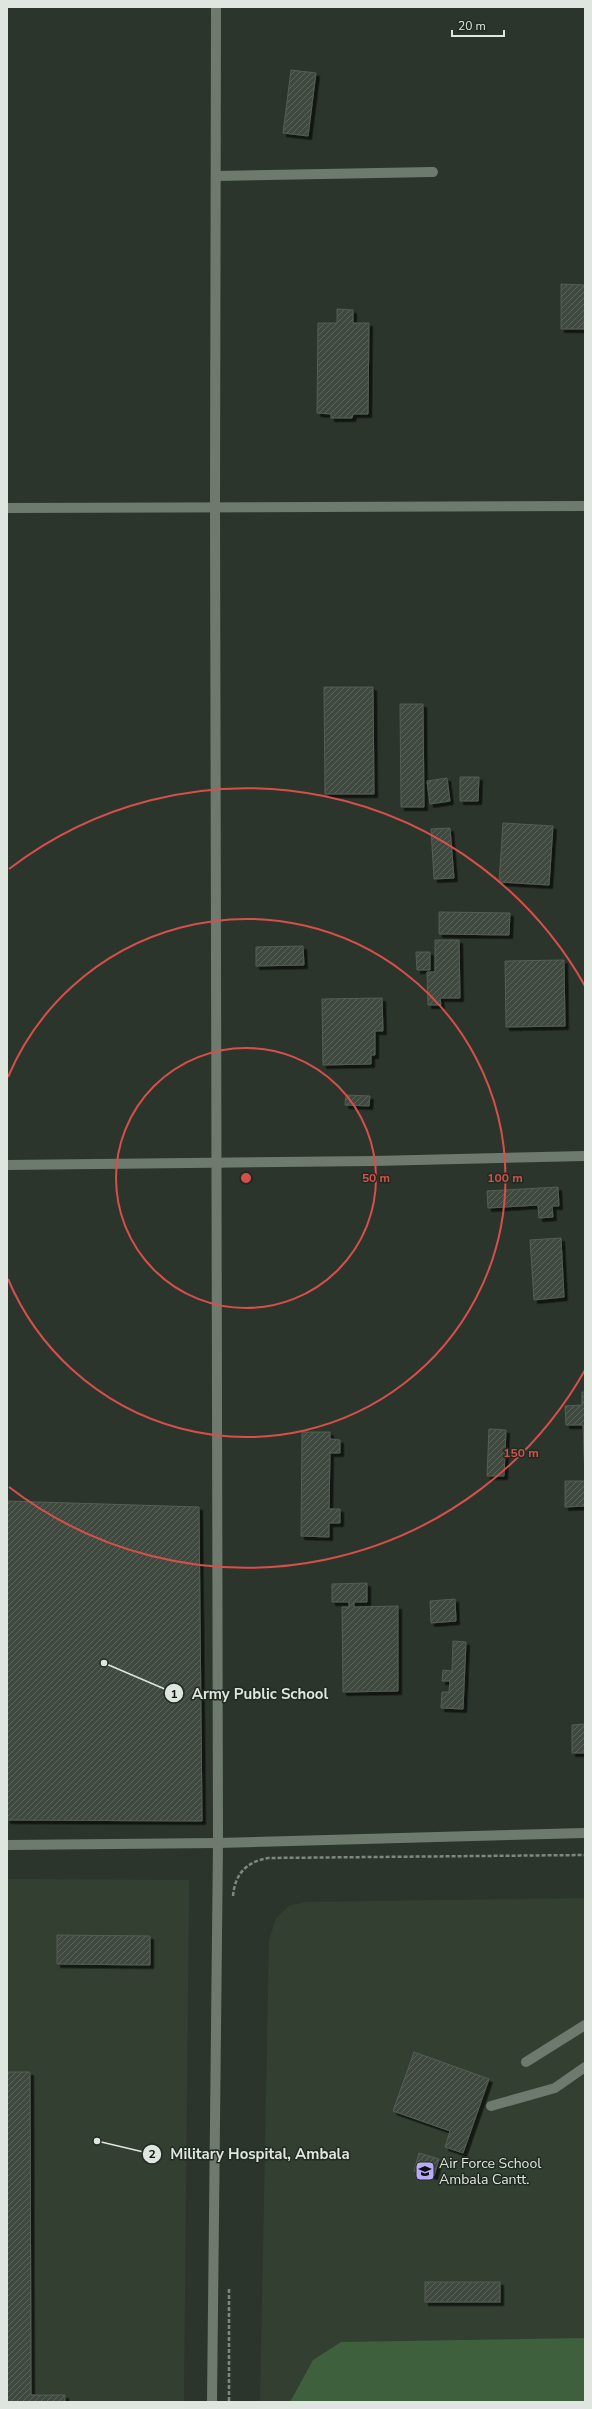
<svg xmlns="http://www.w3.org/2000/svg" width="592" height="2409" font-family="'Nunito Sans',sans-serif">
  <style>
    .built { fill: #323f31 }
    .green { fill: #3f603c }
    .building { fill: url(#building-hatch); stroke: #545e53; filter: url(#shadow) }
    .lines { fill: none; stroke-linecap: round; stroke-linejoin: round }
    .path { stroke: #7f877f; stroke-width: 2.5; stroke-dasharray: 4 2; stroke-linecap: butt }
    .minor { stroke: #6f7a6e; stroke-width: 10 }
    .ring { fill: none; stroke: #d84e4d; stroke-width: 2 }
    .labels { text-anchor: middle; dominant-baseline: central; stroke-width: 3; stroke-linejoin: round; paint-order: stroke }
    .poi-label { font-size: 14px; fill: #dfe5df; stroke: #222b21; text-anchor: start }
    .centre { fill: #d84e4d; stroke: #222b21; stroke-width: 2 }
    .ring-label { font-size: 12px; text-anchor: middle; font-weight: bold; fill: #d84e4d; stroke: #222b21; stroke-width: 3; stroke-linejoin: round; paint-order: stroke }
    .leader { fill: none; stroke: #dfe5df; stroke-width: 1.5 }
    .callout-dot { fill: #dfe5df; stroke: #222b21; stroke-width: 1.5 }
    .mark-label { font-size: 12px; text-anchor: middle; font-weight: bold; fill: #111 }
    .callout-label { font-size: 15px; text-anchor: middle; font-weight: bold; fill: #dfe5df; stroke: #222b21; stroke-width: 3; stroke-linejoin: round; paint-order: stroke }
  </style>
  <defs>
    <pattern id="building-hatch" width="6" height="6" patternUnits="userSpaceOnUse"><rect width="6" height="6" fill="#404a3f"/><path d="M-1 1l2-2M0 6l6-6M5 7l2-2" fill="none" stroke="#5b645a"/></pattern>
    <filter id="shadow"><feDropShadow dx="3.5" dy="3.5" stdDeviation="0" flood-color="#0009"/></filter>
  </defs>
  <rect width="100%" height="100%" fill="#2c352b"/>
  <g class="built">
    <polygon points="7,1879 189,1880 184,2402 7,2402"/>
    <polygon points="585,1898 585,2402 260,2402 269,1940 276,1918 289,1906 304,1902"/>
  </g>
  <polygon class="green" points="585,2338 585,2402 290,2402 313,2360 341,2342"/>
  <g class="building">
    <polygon points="291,70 316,73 308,136 283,133"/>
    <polygon points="561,284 585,285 584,329 561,329"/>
    <polygon points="337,309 353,310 353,323 369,323 368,414 353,414 352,418 331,418 331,414 317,413 318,323 337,323"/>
    <polygon points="324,687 373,687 374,794 325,794"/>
    <polygon points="400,704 423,704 424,807 401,807"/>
    <polygon points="460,777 479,777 478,801 460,801"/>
    <polygon points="447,778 450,801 430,804 427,781"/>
    <polygon points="503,823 553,826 549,885 499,882"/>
    <polygon points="450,828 454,878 434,879 431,829"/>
    <polygon points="439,912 510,913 509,935 439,934"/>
    <polygon points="435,940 459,940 460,998 440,998 441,1005 428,1005 427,972 435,972"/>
    <polygon points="303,946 304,965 256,966 256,947"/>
    <polygon points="416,952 430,952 430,970 417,970"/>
    <polygon points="564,960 565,1026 506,1027 505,961"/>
    <polygon points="382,998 383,1031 375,1031 375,1055 371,1055 371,1064 323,1065 322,999"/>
    <polygon points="346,1095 370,1096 369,1106 345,1105"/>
    <polygon points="558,1187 559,1206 552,1206 553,1217 539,1218 538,1205 488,1208 487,1191"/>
    <polygon points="561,1238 564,1297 534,1300 530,1240"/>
    <polygon points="582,1392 585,1392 585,1506 565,1507 565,1481 585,1481 583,1425 566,1425 565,1406 582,1405"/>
    <polygon points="489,1429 506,1430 504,1476 487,1476"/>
    <polygon points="302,1432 330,1432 330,1439 340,1440 340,1453 330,1453 329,1509 340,1509 340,1523 329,1523 329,1537 301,1536"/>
    <polygon points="7,1501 199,1507 202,1821 7,1820"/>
    <polygon points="367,1583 367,1602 354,1602 354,1607 398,1606 398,1691 343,1692 342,1607 349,1607 349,1602 332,1602 332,1584"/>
    <polygon points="455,1599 456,1621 431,1623 430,1601"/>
    <polygon points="453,1641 466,1642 463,1709 441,1708 442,1692 449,1692 450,1681 442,1681 443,1670 452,1671"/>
    <polygon points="585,1724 585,1753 572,1753 572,1725"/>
    <polygon points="57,1935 150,1936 150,1965 57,1964"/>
    <polygon points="414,2052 489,2079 463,2153 445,2147 450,2131 393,2111"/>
    <polygon points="7,2072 30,2072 31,2395 65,2395 65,2402 7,2402"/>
    <polygon points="419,2153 439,2159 434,2176 414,2171"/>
    <rect x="425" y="2282" width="75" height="20"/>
  </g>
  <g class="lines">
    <g class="path">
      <path d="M 233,1896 C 235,1874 246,1862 268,1858 L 585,1855"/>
      <polyline points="229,2289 229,2402"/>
    </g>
    <g class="minor">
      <polyline points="216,176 433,172"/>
      <polyline points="7,508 585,506"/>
      <polyline points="7,1165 374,1161 585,1156"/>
      <polyline points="7,1845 218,1843 585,1833"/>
      <polyline points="526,2062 585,2025"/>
      <polyline points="491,2106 555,2088 585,2067"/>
      <polyline points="212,2402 218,1843 215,508 216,7"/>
    </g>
  </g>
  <g class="ring">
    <circle cx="246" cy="1178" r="130"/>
    <path d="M8 1077A259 259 0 1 1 8 1279"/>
    <path d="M585 1370A389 389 0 0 1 9 1487M9 869A389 389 0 0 1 585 986"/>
  </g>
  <defs>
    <g id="school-square" transform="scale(1)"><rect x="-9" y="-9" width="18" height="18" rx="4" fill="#b9abf7" stroke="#222b21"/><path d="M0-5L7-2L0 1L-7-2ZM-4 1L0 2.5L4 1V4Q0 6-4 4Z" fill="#111"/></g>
  </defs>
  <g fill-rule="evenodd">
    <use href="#school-square" x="425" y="2171"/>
  </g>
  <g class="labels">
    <g class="poi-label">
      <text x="439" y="2163">Air Force School<tspan x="439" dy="16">Ambala Cantt.</tspan></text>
    </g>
  </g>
  <circle cx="246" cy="1178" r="6" class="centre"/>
  <g class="ring-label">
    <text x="376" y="1182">50 m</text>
    <text x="505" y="1182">100 m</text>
    <text x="521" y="1457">150 m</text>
  </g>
  <path class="leader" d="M104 1663L174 1693M97 2141L152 2154"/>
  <g class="callout-dot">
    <circle cx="104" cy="1663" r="4"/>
    <circle cx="97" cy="2141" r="4"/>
    <circle cx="174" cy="1693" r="10"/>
    <circle cx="152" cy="2154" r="10"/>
  </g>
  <g class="mark-label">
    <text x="174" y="1698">1</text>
    <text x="152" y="2158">2</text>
  </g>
  <g class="callout-label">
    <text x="260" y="1699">Army Public School</text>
    <text x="260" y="2159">Military Hospital, Ambala</text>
  </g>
  <rect width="592" height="2409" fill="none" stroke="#dfe5df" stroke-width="16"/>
  <path d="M452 30v6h52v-6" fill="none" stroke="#dfe5df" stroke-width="2"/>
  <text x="458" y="30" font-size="12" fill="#dfe5df" stroke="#222b21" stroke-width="3" paint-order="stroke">20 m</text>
</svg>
